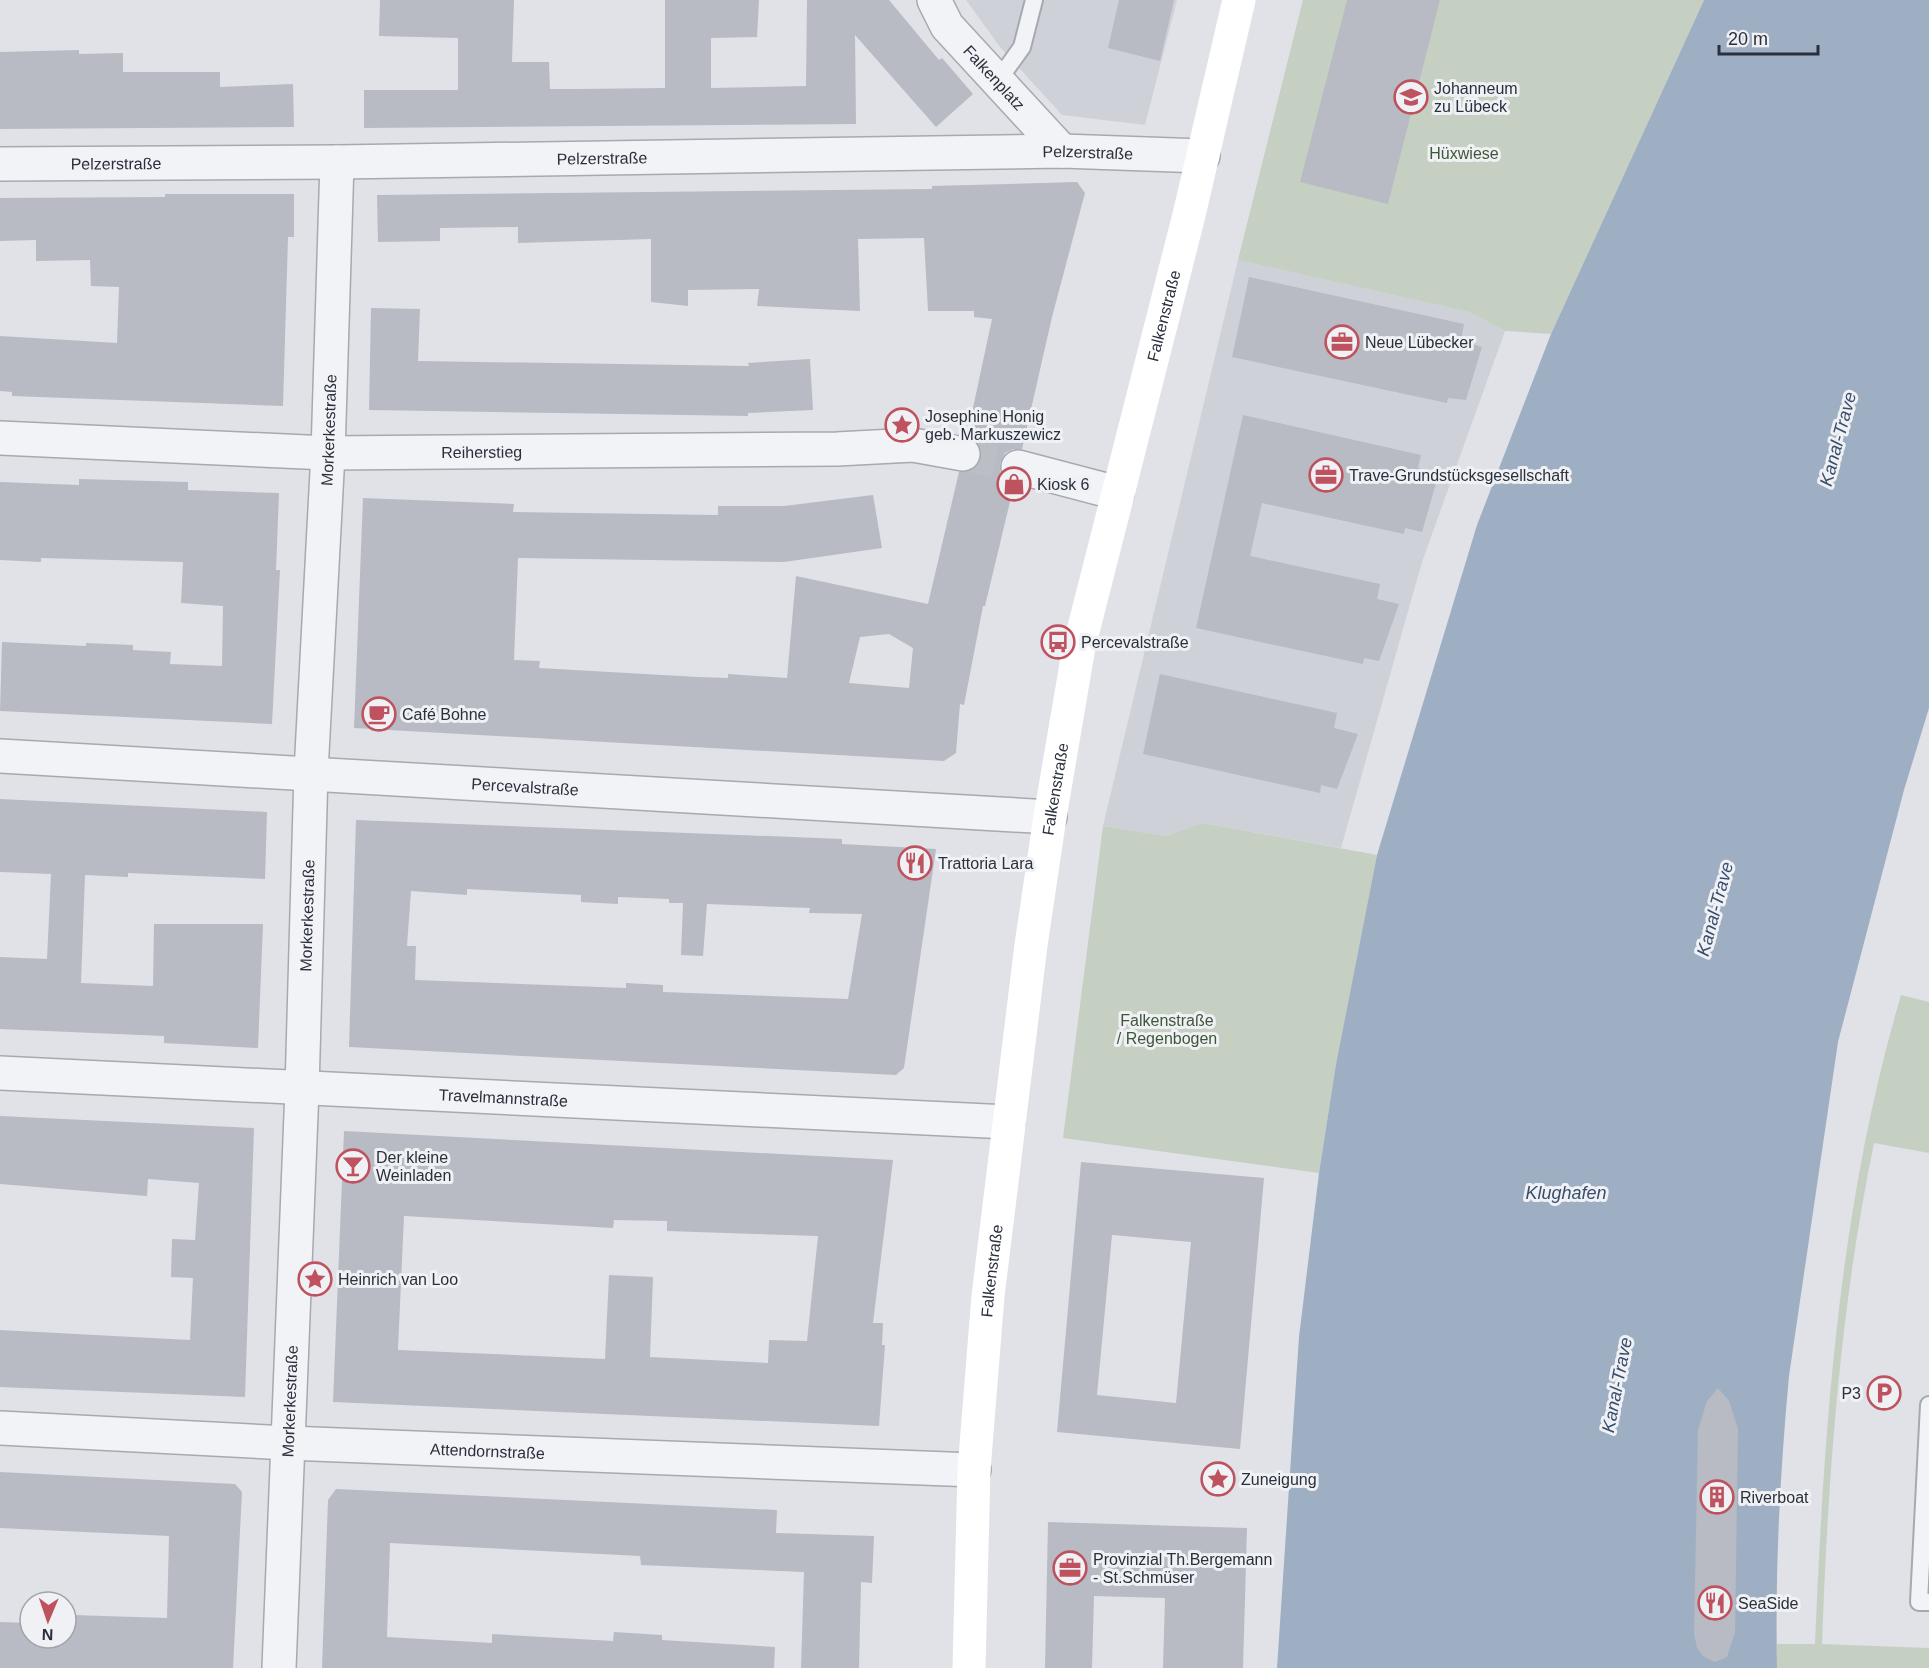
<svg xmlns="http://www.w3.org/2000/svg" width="1929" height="1668" font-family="Helvetica,sans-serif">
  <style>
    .built { fill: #ced1d8 }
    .green { fill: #c5d0c2 }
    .water { fill: #9fafc3 }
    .building { fill: #b8bbc3; fill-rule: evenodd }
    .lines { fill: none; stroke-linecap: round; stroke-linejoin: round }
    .street-tunnel { stroke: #bcbec5; stroke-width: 33; stroke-dasharray: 33 16; stroke-linecap: butt }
    .lane-casing { stroke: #a6a9b0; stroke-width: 20 }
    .street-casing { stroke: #a6a9b0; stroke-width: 36 }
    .lane { stroke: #f2f3f6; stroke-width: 16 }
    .street { stroke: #f2f3f6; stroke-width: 33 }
    .secondary { stroke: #fff; stroke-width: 33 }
    .labels { text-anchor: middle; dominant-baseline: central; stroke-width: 6; stroke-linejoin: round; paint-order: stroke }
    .street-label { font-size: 16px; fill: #2a303c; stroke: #eff1f5 }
    .poi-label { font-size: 16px; fill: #2a303c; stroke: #eff1f5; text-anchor: start }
    .park-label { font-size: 16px; fill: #3d5739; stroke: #eff1f5 }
    .water-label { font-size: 18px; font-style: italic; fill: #394d6c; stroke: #eff1f5 }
  </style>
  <rect width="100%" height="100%" fill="#e0e2e7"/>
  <g class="built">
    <polygon points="966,0 1177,0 1145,125 1062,115 1000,47"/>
    <polygon points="1238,260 1469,312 1505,331 1422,562 1341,848 1203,823 1165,836 1103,826"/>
  </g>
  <g class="green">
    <polygon points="1303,0 1704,0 1551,334 1505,331 1469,312 1238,260"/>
    <polygon points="1203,823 1377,855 1336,1064 1319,1173 1063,1138 1103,826 1165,836"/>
    <path d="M 1901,995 L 1929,1002 L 1929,1153 L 1874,1143 C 1840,1307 1828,1477 1822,1644 L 1929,1648 L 1929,1668 L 1777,1668 L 1777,1644 L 1815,1644 C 1824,1426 1839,1205 1901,995 Z"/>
  </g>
  <path class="water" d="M 1704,0 L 1929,0 L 1929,708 L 1904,790 L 1838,1042 L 1789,1376 C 1780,1473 1775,1570 1777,1668 L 1277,1668 L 1299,1337 L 1319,1173 L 1336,1064 L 1377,855 L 1477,525 L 1551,334 Z"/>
  <g class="building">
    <polygon points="380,0 514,0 512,62 549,62 550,89 579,89 665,88 665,0 759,0 757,37 711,38 711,88 806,86 807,0 889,0 939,60 942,58 973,94 936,127 855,35 856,124 364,128 364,90 458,90 458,38 379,36"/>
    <polygon points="1119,0 1174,0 1160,61 1108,48"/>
    <polygon points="1347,0 1440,0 1388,204 1300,182"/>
    <polygon points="79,50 79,54 123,53 123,72 220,72 220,87 293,84 294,127 0,129 0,52"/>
    <path d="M 1077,182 L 1085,193 L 1052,317 L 1022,449 L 1013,449 L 1005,453 L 1000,463 L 1000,472 L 1004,480 L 1014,485 L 985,606 L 983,606 L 964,705 L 960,704 L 956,753 L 944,761 L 354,728 L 363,498 L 514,504 L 513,512 L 718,515 L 718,506 L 784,506 L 873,495 L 882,548 L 784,562 L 518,558 L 514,660 L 540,661 L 539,668 L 698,677 L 728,678 L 728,674 L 787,678 L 796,576 L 928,604 L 959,472 L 970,471 L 978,466 L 981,458 L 980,447 L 975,440 L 967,436 L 992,319 L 974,317 L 974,311 L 928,311 L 924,238 L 858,239 L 860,311 L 757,306 L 759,289 L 688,290 L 688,306 L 651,302 L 651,239 L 518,243 L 518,227 L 440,228 L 440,241 L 378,242 L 377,195 L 932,189 L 932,186 ZM 889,634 L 913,648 L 909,688 L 849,683 L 860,637 Z"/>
    <polygon points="165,194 294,194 294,237 288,237 283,406 12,396 12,392 0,391 0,336 117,343 119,287 91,286 90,260 36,261 36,240 0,241 0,198 165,197"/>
    <polygon points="1249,277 1464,324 1461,340 1482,347 1466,400 1448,398 1447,403 1232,357"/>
    <polygon points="371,308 420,309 418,361 749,366 748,363 810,359 813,410 748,413 748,416 369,410"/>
    <polygon points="1243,415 1421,455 1418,468 1439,473 1422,532 1405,528 1404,534 1262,503 1250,556 1380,584 1377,599 1399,604 1379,661 1364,658 1363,664 1196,628"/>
    <polygon points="79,479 188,482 188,490 279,493 276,570 280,570 272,724 0,711 2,642 86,646 86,643 133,645 133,650 171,652 170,664 222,666 223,606 181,603 183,562 41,558 41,562 0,560 0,482 79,485"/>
    <polygon points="1160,674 1337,713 1334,728 1358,734 1337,789 1321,785 1320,793 1143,754"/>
    <polygon points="0,799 267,812 265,879 128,873 128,877 85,875 81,983 153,986 154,924 263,924 258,1048 164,1043 164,1036 0,1029 0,957 47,959 51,874 0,872"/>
    <path d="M 356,820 L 842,839 L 842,844 L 936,849 L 904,1068 L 896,1075 L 349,1047 ZM 467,889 L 581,895 L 581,902 L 618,904 L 618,897 L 669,899 L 669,903 L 683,903 L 681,955 L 703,956 L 707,904 L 810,908 L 809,913 L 862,914 L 848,999 L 663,992 L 663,985 L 626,983 L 626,988 L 415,980 L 416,946 L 407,946 L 411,891 L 467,895 Z"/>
    <polygon points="0,1116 254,1128 245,1397 0,1387 0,1330 190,1340 193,1278 171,1277 172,1239 195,1240 199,1183 148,1179 147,1196 0,1184"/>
    <path d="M 344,1131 L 893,1160 L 873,1323 L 883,1323 L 882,1345 L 885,1345 L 879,1426 L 333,1402 ZM 404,1216 L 613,1228 L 614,1220 L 667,1221 L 667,1231 L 818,1236 L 807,1341 L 769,1340 L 768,1363 L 650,1357 L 653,1277 L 609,1275 L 605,1359 L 398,1350 Z"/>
    <path d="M 1081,1162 L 1264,1178 L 1240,1449 L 1057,1432 ZM 1112,1235 L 1191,1242 L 1176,1403 L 1097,1395 Z"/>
    <polygon points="1718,1388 1729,1401 1738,1429 1735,1632 1727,1657 1715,1662 1704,1657 1697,1648 1694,1633 1698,1430 1707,1401"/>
    <polygon points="0,1472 235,1484 242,1492 233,1668 0,1668 0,1622 30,1623 30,1638 66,1638 66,1624 72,1624 72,1615 167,1618 169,1536 0,1528"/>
    <polygon points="336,1489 777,1510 776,1533 874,1536 872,1583 861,1582 859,1668 801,1668 804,1572 641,1565 640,1556 390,1543 387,1637 492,1643 492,1634 613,1641 614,1632 662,1635 662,1640 775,1647 774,1668 322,1668 328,1500"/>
    <polygon points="1048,1522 1247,1528 1243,1668 1163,1668 1165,1598 1094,1596 1092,1668 1045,1668"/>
  </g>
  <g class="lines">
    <polyline class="street-tunnel" points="963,454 1018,467"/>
    <g class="lane-casing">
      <g id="lane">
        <polyline points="997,82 1022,47 1034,0"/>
        <polyline points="1929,1405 1919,1602 1929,1602"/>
      </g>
    </g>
    <g class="street-casing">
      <g id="street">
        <path id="s1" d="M 934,0 L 947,26 L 1062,151"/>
        <path id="s2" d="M 0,164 L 337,162 L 1062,151 L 1203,156"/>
        <path id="s3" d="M 0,438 L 328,453 L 837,449 L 913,445 L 963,454"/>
        <polyline points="1018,467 1117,493"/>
        <path id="s4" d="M 0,756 L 1050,817"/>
        <path id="s5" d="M 0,1073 L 1008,1122"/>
        <path id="s6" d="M 0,1428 L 288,1443 L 974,1470"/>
        <path id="s7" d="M 279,1668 L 302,1089 L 311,772 L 328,453 L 337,162"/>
      </g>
    </g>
    <use href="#lane" class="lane"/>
    <use href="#street" class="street"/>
    <path class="secondary" id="s8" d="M 969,1668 L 974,1470 L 988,1296 L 1031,945 L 1050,817 L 1079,647 L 1189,215 L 1239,0"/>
  </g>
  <defs>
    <g id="school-ring" transform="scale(1.725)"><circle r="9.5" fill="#eff1f5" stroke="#be525e" stroke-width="1.5"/><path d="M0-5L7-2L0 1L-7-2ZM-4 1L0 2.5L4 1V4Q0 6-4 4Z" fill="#be525e"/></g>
    <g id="office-ring" transform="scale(1.725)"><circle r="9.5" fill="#eff1f5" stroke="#be525e" stroke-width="1.5"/><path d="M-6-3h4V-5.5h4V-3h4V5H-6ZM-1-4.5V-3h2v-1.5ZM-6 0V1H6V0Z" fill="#be525e"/></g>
    <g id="sight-ring" transform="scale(1.725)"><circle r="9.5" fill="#eff1f5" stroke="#be525e" stroke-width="1.5"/><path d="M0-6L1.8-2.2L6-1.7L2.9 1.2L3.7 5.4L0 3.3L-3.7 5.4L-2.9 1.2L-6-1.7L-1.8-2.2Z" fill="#be525e"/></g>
    <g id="shop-ring" transform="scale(1.725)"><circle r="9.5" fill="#eff1f5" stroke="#be525e" stroke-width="1.5"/><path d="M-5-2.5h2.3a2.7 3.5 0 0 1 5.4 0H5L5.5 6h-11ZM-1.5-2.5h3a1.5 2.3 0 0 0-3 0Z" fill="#be525e"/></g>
    <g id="bus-ring" transform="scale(1.725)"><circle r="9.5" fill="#eff1f5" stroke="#be525e" stroke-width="1.5"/><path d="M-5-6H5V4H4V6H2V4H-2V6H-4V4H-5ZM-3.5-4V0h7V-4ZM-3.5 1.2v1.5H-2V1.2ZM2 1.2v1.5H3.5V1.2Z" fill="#be525e"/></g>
    <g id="cafe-ring" transform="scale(1.725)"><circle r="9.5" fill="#eff1f5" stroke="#be525e" stroke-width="1.5"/><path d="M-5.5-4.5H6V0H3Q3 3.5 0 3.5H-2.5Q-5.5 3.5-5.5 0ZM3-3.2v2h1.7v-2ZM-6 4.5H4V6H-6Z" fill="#be525e"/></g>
    <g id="restaurant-ring" transform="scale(1.725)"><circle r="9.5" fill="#eff1f5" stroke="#be525e" stroke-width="1.5"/><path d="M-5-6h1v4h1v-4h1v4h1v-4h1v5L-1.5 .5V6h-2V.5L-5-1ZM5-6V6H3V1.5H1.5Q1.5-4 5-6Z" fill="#be525e"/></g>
    <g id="bar-ring" transform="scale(1.725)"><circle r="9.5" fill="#eff1f5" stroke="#be525e" stroke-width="1.5"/><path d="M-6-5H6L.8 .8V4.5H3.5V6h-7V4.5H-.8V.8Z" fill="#be525e"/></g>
    <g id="parking-ring" transform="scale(1.725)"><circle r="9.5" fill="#eff1f5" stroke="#be525e" stroke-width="1.5"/><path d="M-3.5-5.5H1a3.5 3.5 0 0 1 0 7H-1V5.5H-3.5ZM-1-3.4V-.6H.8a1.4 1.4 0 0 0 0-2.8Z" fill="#be525e"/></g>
    <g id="building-ring" transform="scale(1.725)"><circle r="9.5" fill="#eff1f5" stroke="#be525e" stroke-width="1.5"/><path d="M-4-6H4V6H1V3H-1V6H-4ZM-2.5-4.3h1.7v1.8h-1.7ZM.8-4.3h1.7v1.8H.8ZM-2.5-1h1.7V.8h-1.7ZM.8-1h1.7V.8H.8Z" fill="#be525e"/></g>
  </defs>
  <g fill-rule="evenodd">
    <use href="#school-ring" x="1411" y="97"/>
    <use href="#office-ring" x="1342" y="342"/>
    <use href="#sight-ring" x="902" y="425"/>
    <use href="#office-ring" x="1326" y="475"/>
    <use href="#shop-ring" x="1014" y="484"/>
    <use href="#bus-ring" x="1058" y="642"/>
    <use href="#cafe-ring" x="379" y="714"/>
    <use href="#restaurant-ring" x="915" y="863"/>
    <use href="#bar-ring" x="353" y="1166"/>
    <use href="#sight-ring" x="315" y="1279"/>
    <use href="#parking-ring" x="1884" y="1393"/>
    <use href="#sight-ring" x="1218" y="1479"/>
    <use href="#building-ring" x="1717" y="1497"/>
    <use href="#office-ring" x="1070" y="1568"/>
    <use href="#restaurant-ring" x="1715" y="1603"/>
  </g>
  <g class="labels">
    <g class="street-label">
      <text stroke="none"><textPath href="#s1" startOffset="99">Falkenplatz</textPath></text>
      <text stroke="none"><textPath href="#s2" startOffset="1088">Pelzerstraße</textPath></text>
      <text stroke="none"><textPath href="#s2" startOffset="602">Pelzerstraße</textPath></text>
      <text stroke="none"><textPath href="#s2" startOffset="116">Pelzerstraße</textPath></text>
      <text stroke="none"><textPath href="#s8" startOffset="1370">Falkenstraße</textPath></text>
      <text stroke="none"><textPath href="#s7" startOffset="1239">Morkerkestraße</textPath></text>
      <text stroke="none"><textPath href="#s3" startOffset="482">Reiherstieg</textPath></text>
      <text stroke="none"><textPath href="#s4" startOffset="526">Percevalstraße</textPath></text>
      <text stroke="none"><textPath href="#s8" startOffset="884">Falkenstraße</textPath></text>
      <text stroke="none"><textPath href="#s7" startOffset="753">Morkerkestraße</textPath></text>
      <text stroke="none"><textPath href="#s5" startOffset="504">Travelmannstraße</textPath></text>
      <text stroke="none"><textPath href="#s8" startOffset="398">Falkenstraße</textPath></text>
      <text stroke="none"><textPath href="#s7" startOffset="267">Morkerkestraße</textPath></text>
      <text stroke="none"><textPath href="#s6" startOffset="488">Attendornstraße</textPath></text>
    </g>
    <g class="poi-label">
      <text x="1434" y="88">Johanneum<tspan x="1434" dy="18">zu Lübeck</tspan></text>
      <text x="1365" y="342">Neue Lübecker</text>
      <text x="925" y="416">Josephine Honig<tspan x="925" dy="18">geb. Markuszewicz</tspan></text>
      <text x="1349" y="475">Trave-Grundstücksgesellschaft</text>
      <text x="1037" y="484">Kiosk 6</text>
      <text x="1081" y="642">Percevalstraße</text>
      <text x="402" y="714">Café Bohne</text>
      <text x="938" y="863">Trattoria Lara</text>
      <text x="376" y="1157">Der kleine<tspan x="376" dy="18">Weinladen</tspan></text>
      <text x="338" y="1279">Heinrich van Loo</text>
      <text x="1861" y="1393" text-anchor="end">P3</text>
      <text x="1241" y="1479">Zuneigung</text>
      <text x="1740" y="1497">Riverboat</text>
      <text x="1093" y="1559">Provinzial Th.Bergemann<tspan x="1093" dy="18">- St.Schmüser</tspan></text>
      <text x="1738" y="1603">SeaSide</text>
    </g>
    <g class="park-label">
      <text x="1464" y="153">Hüxwiese</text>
      <text x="1167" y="1020">Falkenstraße<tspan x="1167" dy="18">/ Regenbogen</tspan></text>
    </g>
    <g class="water-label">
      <text transform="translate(1838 439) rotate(-75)">Kanal-Trave</text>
      <text transform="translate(1715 909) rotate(-75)">Kanal-Trave</text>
      <text x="1566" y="1193">Klughafen</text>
      <text transform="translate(1617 1385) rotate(-79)">Kanal-Trave</text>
    </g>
  </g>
  <g transform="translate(48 1620) rotate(182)"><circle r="28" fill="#eff1f5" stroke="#a0a4ab" stroke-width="1.5"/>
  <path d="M0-4.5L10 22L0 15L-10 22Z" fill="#be525e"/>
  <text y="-9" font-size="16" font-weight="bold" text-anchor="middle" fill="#2a303c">N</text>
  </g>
  <path d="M1719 45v9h99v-9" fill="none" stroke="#2a303c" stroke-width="3"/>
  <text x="1728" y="45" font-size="18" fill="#2a303c" stroke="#eff1f5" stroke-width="4.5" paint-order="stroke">20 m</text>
</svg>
